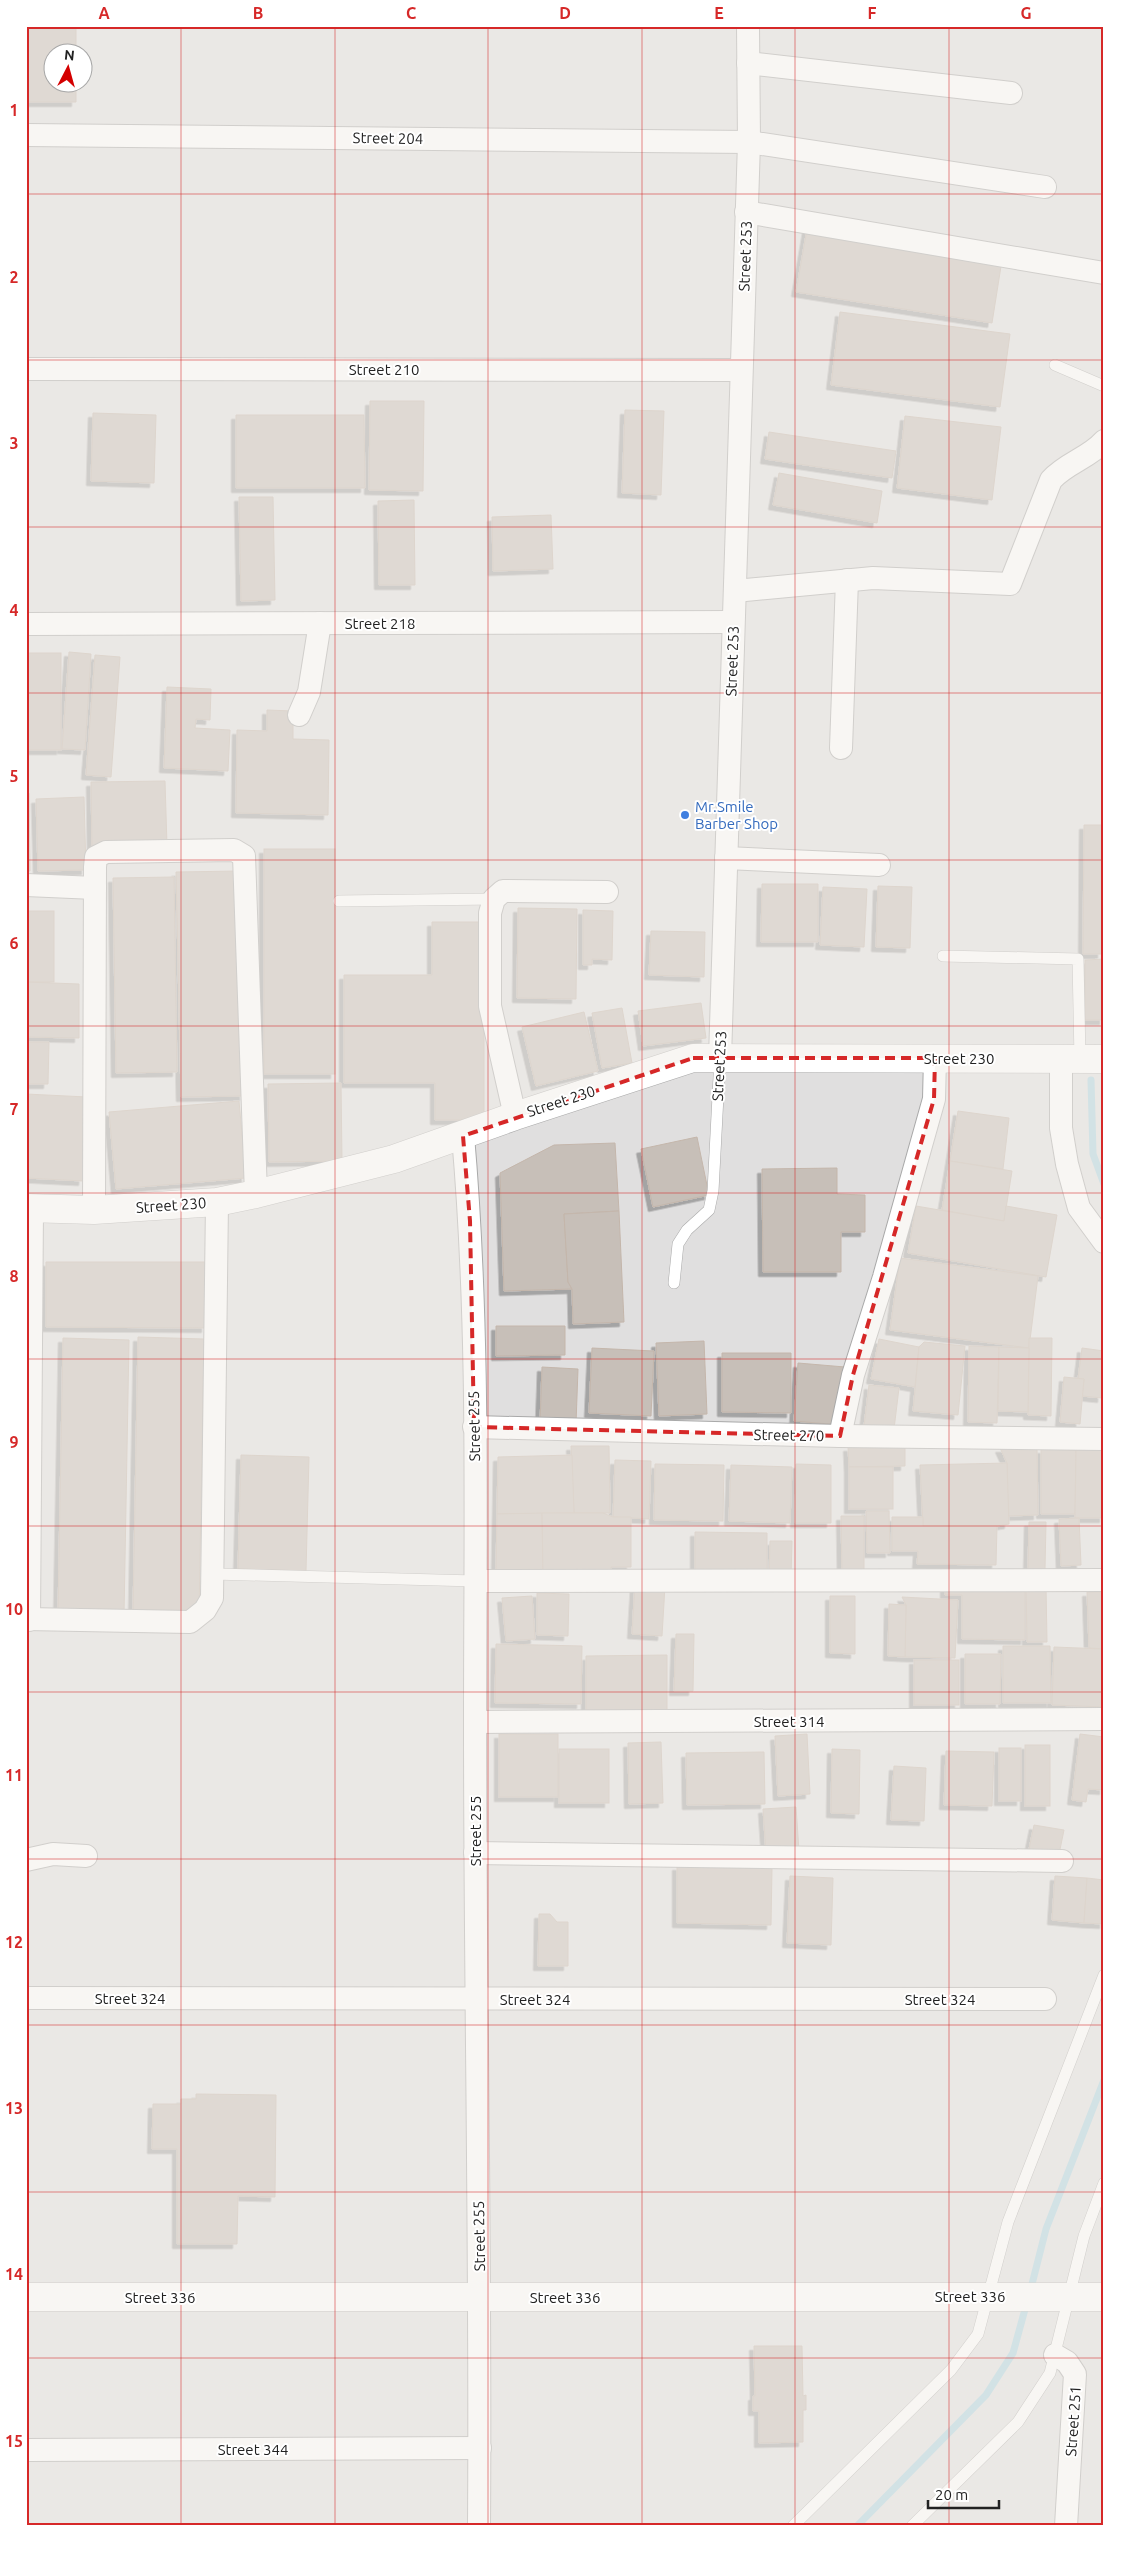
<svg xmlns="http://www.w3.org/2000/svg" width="1130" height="2552" font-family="Ubuntu,sans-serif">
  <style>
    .residential { fill: #e0dfdf; fill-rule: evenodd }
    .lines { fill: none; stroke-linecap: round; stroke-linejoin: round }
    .stream { stroke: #aad3df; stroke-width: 7 }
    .building { fill: #c7bfb8; stroke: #c4b6ab; filter: url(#shadow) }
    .service-casing { stroke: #a9a9a9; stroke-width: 12 }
    .minor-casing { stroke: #a9a9a9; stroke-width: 24 }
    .tertiary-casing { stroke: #a9a9a9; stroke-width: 29 }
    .service { stroke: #fff; stroke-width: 11 }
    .minor { stroke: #fff; stroke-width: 22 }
    .tertiary { stroke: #fff; stroke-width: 28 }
    .marked { fill: none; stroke: #d62828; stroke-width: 4; stroke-dasharray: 10 6; stroke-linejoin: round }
    .grid { fill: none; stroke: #d62828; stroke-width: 1; stroke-opacity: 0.55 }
    .shop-dot { fill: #3f7fe0; stroke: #fff; stroke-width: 2 }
    .labels { text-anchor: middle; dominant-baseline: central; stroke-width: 4; stroke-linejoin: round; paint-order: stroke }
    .street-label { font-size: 15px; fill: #222; stroke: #fff }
    .shop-label { font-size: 15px; fill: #366cbe; stroke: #fff; text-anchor: start }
    .neatline { fill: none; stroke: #d62828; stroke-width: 2 }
    .grid-label { font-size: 16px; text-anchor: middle; font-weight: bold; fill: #d62828 }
  </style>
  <defs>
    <filter id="shadow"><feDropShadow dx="-4.5" dy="4.5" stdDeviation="0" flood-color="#0004"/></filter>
  </defs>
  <rect width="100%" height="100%" fill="#f2efe9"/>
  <path class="residential" d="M 26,26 L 1104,26 L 1104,2526 L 26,2526 ZM 52,52 L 82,52 L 82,82 L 52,82 Z"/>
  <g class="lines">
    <g class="stream">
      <polyline points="1091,1080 1093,1154 1104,1184"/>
      <polyline points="1030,2292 1046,2229 1104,2080"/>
      <polyline points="857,2526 986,2395 1013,2353 1027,2302"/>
    </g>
  </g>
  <g class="building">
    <polygon points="26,26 76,26 76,52 52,52 52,82 76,82 76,102 26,102"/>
    <polygon points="807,229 1002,260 992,323 796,292"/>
    <polygon points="840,312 1010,334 1000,407 831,385"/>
    <polygon points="370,401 424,401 423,491 369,490"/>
    <polygon points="625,410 664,411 661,495 622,493"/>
    <polygon points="93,413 156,415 154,483 91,481"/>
    <polygon points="236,415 364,415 365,488 236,488"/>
    <polygon points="905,416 1001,427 992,500 897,488"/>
    <polygon points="769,432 896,451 892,478 765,459"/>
    <polygon points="779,473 882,491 877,523 773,505"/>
    <polygon points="239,497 273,497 275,600 241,601"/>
    <polygon points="414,500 415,585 379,585 378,501"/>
    <polygon points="551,515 553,569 493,571 492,517"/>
    <polygon points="69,652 91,654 85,750 62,749"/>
    <rect x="26" y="653" width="35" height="97"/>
    <polygon points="95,655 120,657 111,777 86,775"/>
    <polygon points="167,687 211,689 210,720 196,719 195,728 230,730 228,771 164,768"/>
    <polygon points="267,710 293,711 293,739 329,740 328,815 236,813 237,730 267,731"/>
    <polygon points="165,781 167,846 92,848 91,782"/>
    <polygon points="26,793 29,793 30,871 26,871"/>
    <polygon points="84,797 86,870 38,871 36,799"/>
    <polygon points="1084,825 1103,825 1102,954 1083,954"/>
    <rect x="264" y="849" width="71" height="225"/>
    <polygon points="239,871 244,1096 181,1097 176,872"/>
    <polygon points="174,877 177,1072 116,1073 113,878"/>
    <polygon points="762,884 818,884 818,942 761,942"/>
    <polygon points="878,886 912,887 910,948 876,947"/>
    <polygon points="823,887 867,889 864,947 820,945"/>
    <polygon points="518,908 577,909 576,999 517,998"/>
    <polygon points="583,910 613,911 612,960 592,959 592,965 583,965"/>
    <rect x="26" y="911" width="28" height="71"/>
    <polygon points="432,922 484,922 484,1120 435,1120 435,1083 344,1083 344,975 432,975"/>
    <polygon points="651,931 705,932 704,977 649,975"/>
    <polygon points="1104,959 1104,1020 1085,1020 1085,960"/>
    <polygon points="26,982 79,984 79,1038 26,1037"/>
    <polygon points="701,1003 706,1038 643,1046 638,1011"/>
    <polygon points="622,1008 632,1063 602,1068 592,1013"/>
    <polygon points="584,1012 598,1071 536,1086 522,1027"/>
    <polygon points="26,1042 49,1042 48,1084 26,1084"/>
    <polygon points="341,1083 342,1161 269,1162 268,1084"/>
    <polygon points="26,1094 87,1097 83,1181 26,1178"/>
    <polygon points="239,1101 246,1178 116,1189 109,1112"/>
    <polygon points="958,1111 1009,1118 1003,1169 950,1161"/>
    <polygon points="697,1137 709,1195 653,1207 641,1149"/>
    <polygon points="615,1143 619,1211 564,1214 568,1282 572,1289 504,1291 500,1173 554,1145"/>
    <polygon points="950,1161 1012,1171 1004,1221 942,1210"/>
    <polygon points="837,1168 837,1194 865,1195 865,1232 841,1232 841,1272 763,1272 762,1169"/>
    <polygon points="916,1206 1004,1221 1006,1206 1057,1215 1046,1277 908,1253"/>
    <polygon points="619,1211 624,1322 573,1324 572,1289 568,1282 564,1214"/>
    <polygon points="900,1258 1038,1276 1029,1348 890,1330"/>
    <polygon points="46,1262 206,1262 206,1328 46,1327"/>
    <polygon points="496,1326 565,1326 565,1355 496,1356"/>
    <polygon points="138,1337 204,1339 199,1614 133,1613"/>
    <polygon points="63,1338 129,1340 124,1615 58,1614"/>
    <polygon points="1029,1338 1052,1338 1051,1416 1028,1415"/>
    <polygon points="879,1339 919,1347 915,1387 871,1379"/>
    <polygon points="704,1341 707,1414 659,1416 656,1343"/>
    <polygon points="924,1342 965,1346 958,1415 913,1411 919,1347"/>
    <polygon points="969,1346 999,1347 997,1423 968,1422"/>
    <polygon points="999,1347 1029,1348 1028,1412 998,1411"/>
    <polygon points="592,1348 654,1351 651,1416 589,1413"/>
    <polygon points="1082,1348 1104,1351 1102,1398 1082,1396 1084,1379 1078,1379"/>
    <polygon points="722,1353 791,1353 791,1413 722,1412"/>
    <polygon points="798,1363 845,1367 840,1425 794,1421"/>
    <polygon points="542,1367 578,1369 576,1424 540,1423"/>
    <polygon points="1064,1377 1084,1379 1080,1424 1060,1422"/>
    <polygon points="869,1385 899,1388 894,1429 864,1426"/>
    <polygon points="571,1446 609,1446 610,1513 574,1513"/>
    <polygon points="848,1447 905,1447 905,1466 849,1467"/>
    <polygon points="1000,1448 1037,1448 1038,1515 1008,1516 1007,1463"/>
    <polygon points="1041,1449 1076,1450 1075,1514 1041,1514"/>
    <polygon points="1076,1450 1104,1450 1104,1518 1075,1518"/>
    <polygon points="241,1455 309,1457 306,1571 238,1569"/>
    <polygon points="572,1455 574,1513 497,1514 498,1457"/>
    <polygon points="615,1460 651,1461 649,1519 613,1517"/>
    <polygon points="1007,1463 1009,1524 997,1526 923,1526 920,1465"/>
    <polygon points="655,1464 724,1465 723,1521 654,1520"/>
    <polygon points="796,1464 831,1465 831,1523 795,1523"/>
    <polygon points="731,1465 792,1467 790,1523 729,1521"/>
    <rect x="849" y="1467" width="44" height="42"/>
    <polygon points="866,1511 889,1511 890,1553 867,1553"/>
    <polygon points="542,1513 543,1573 496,1571 497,1514"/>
    <polygon points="542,1513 603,1513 613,1517 631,1517 631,1567 611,1567 611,1578 543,1573"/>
    <polygon points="841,1516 864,1516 864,1572 842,1573"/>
    <polygon points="892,1517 923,1517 923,1526 997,1526 996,1565 917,1564 918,1551 892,1551"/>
    <polygon points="1079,1518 1081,1565 1061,1566 1059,1519"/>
    <polygon points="1029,1522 1046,1522 1045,1569 1028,1569"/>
    <polygon points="695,1532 767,1533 767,1576 695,1576"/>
    <polygon points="770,1541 792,1541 791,1577 769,1577"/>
    <polygon points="635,1584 665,1586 662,1636 632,1634"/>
    <polygon points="945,1586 1025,1591 1025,1640 962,1639 962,1595 945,1595"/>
    <polygon points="1026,1586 1046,1586 1047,1642 1027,1642"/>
    <polygon points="1087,1592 1104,1592 1104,1649 1089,1648"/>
    <polygon points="537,1593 569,1594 568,1636 537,1635"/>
    <polygon points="532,1596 535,1639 506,1641 502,1598"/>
    <polygon points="830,1596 855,1596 855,1654 830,1653"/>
    <polygon points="902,1597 958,1600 955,1658 905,1657 906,1605"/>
    <polygon points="889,1604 906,1605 905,1657 888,1656"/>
    <polygon points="676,1634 694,1634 693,1691 674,1691"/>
    <polygon points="496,1644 582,1646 581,1704 495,1703"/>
    <polygon points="1003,1646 1050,1646 1051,1703 1003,1703"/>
    <polygon points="1054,1647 1104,1649 1104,1707 1052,1705"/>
    <polygon points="965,1654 1001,1654 1000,1704 965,1704"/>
    <polygon points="667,1655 667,1712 586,1713 586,1656"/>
    <rect x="914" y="1660" width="45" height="45"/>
    <rect x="499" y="1734" width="59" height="63"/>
    <polygon points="807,1734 810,1794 778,1796 775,1736"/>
    <polygon points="1080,1734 1104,1737 1104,1790 1088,1789 1086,1802 1072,1800"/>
    <polygon points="661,1742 663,1803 629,1804 628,1743"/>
    <rect x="1025" y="1745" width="25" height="61"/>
    <rect x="999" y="1748" width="22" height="53"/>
    <rect x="559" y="1749" width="50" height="54"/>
    <polygon points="832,1749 860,1750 859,1814 831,1813"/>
    <polygon points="946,1751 994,1752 992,1806 944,1805"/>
    <polygon points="764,1752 765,1804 687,1805 686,1753"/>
    <polygon points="894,1766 926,1768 924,1821 891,1820"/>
    <polygon points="796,1807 799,1851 766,1853 763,1809"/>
    <polygon points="1034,1825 1064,1830 1058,1859 1028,1854"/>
    <polygon points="677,1866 772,1868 771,1925 677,1923"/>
    <polygon points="790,1876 833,1878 831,1945 787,1943"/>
    <polygon points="1055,1876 1087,1878 1084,1923 1052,1920"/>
    <polygon points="1087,1878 1104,1880 1104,1924 1084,1923"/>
    <polygon points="539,1914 550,1914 557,1922 568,1922 568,1966 538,1966"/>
    <polygon points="196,2094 276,2095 275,2197 238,2196 237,2244 177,2244 177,2149 152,2149 153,2104 181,2104 181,2099 196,2099"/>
    <polygon points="754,2346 802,2346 803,2396 806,2395 806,2410 803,2410 803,2442 759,2443 759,2411 753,2411 753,2396 755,2396"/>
  </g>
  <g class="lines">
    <g class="service-casing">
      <g id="service">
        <polyline points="1055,365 1104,386"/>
        <polyline points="339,901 494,899"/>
        <polyline points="943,956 1078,959 1080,1059"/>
        <polyline points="674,1283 678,1244 687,1230 709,1210 713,1191 720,1058"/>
        <polyline points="214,1574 475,1581"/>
        <polyline points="793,2526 951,2370 978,2334 1008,2222 1104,1975"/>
        <polyline points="912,2526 1018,2422 1050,2373 1084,2236 1104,2183"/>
      </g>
    </g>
    <g class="minor-casing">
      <g id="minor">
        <polyline points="748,63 1011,93"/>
        <polyline points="26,135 749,142 1045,187"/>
        <polyline points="746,212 1104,273"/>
        <polyline points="26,369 741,370"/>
        <path d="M 735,591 L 873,578 L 1010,584 L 1051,480 C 1066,463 1089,458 1104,441"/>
        <polyline points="26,624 733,622"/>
        <polyline points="299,715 309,692 320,623"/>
        <polyline points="841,748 847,580"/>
        <polyline points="726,858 879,865"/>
        <polyline points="26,885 95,888"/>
        <polyline points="720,1058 749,142 748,26"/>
        <polyline points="1061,1059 1061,1128 1067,1164 1079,1208 1104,1242"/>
        <polyline points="515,1116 490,1006 490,913 494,899 503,891 607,892"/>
        <path d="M 463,1136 C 480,1330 475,1527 475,1722 C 475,1990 481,2258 479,2526"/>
        <polyline points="94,1210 95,867 96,857 106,852 234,850 244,856 256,1194"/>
        <polyline points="474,1427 840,1436 1104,1439"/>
        <polyline points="840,1436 853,1375 884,1277 934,1099 935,1058"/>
        <polyline points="475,1581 1104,1580"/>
        <polyline points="26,1619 190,1622 205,1610 212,1598 217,1202"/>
        <polyline points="29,1620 32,1208"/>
        <polyline points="475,1722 1104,1719"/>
        <polyline points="475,1853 1062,1861"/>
        <polyline points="26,1860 53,1854 86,1856"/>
        <polyline points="26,1998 1045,1999"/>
        <polyline points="1055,2355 1067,2362 1075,2374 1066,2526"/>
        <polyline points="26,2450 480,2448"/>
      </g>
    </g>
    <g class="tertiary-casing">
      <g id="tertiary">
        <polyline points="26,1208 94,1210 217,1202 256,1194 394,1159 515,1116 693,1058 1104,1059"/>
        <polyline points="26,2297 1104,2297"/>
      </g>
    </g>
    <use href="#service" class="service"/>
    <use href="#minor" class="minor"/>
    <use href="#tertiary" class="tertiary"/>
  </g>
  <path d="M0 0H1130V2552H0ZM 693,1058 L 935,1058 L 934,1099 L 853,1375 L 840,1436 L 474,1427 L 470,1221 L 463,1136 Z" fill="#f2efe9" fill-opacity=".55" fill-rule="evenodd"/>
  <path class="marked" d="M 693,1058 L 935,1058 L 934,1099 L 853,1375 L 840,1436 L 474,1427 L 470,1221 L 463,1136 Z"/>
  <path class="grid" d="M 181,26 L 181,2526M 335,26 L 335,2526M 488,26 L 488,2526M 642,26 L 642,2526M 795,26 L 795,2526M 949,26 L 949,2526M 26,194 L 1104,194M 26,360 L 1104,360M 26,527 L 1104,527M 26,693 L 1104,693M 26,860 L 1104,860M 26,1026 L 1104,1026M 26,1193 L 1104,1193M 26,1359 L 1104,1359M 26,1526 L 1104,1526M 26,1692 L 1104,1692M 26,1859 L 1104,1859M 26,2025 L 1104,2025M 26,2192 L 1104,2192M 26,2358 L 1104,2358"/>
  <circle class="shop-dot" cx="685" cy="815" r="5"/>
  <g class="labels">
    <g class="street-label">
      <text transform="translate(388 138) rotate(1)">Street 204</text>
      <text transform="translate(745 256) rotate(-88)">Street 253</text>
      <text x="384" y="369">Street 210</text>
      <text x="380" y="623">Street 218</text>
      <text transform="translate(732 661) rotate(-88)">Street 253</text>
      <text x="959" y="1058">Street 230</text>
      <text transform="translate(719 1066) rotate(-87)">Street 253</text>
      <text transform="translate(561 1101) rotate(-18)">Street 230</text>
      <text transform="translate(171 1205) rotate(-4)">Street 230</text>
      <text transform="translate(474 1426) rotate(-91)">Street 255</text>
      <text transform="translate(789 1435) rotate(1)">Street 270</text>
      <text x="789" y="1721">Street 314</text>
      <text transform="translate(475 1831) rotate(-90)">Street 255</text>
      <text x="130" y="1998">Street 324</text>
      <text x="535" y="1999">Street 324</text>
      <text x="940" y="1999">Street 324</text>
      <text transform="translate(479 2236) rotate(-91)">Street 255</text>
      <text x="970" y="2296">Street 336</text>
      <text x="160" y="2297">Street 336</text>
      <text x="565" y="2297">Street 336</text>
      <text transform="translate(1073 2421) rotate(-86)">Street 251</text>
      <text x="253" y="2449">Street 344</text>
    </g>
    <g class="shop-label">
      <text x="695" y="806">Mr.Smile<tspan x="695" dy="17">Barber Shop</tspan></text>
    </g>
  </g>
  <rect width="1130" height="2552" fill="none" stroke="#ffffff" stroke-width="55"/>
  <g transform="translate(68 68) rotate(6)"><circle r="24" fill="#ffffff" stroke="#a7a7a7"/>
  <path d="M0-4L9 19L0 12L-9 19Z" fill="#d40000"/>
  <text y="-8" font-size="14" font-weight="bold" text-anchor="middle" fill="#222222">N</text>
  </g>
  <path d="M928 2500v8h71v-8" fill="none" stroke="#222222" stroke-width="2.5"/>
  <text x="935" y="2500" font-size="15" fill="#222222" stroke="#ffffff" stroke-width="4" paint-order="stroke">20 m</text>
  <rect x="28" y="28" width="1074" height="2496" class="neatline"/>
  <g class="grid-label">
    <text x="104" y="19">A</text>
    <text x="258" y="19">B</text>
    <text x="411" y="19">C</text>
    <text x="565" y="19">D</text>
    <text x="719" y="19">E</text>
    <text x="872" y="19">F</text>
    <text x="1026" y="19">G</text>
    <text x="14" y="116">1</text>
    <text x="14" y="283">2</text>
    <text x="14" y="449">3</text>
    <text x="14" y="616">4</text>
    <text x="14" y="782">5</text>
    <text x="14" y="949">6</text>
    <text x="14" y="1115">7</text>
    <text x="14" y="1282">8</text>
    <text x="14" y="1448">9</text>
    <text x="14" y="1615">10</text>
    <text x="14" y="1781">11</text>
    <text x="14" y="1948">12</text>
    <text x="14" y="2114">13</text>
    <text x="14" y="2280">14</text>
    <text x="14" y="2447">15</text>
  </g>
</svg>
